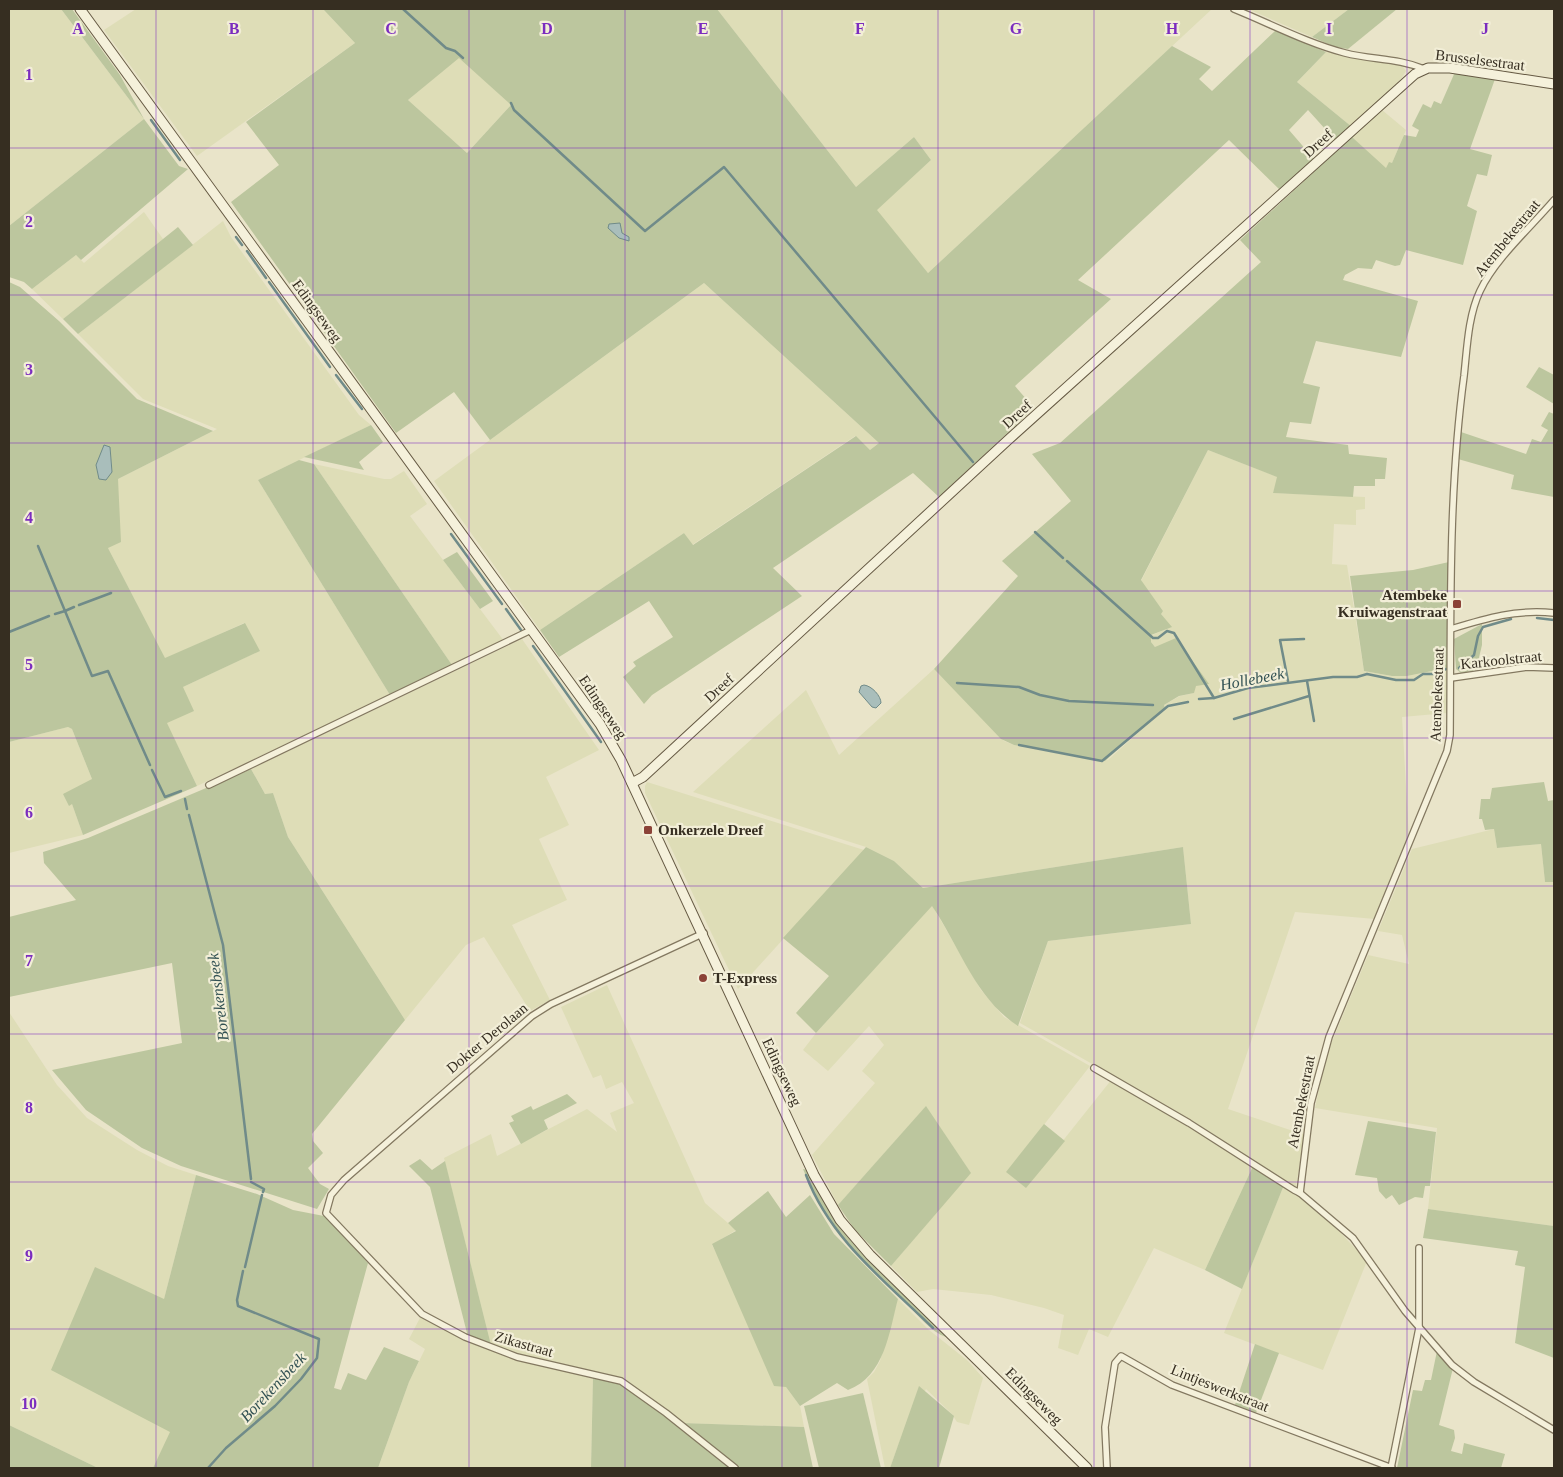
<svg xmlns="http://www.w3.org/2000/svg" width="1563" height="1477" font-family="'Times New Roman',serif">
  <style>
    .farmland { fill: #deddb7 }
    .green { fill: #bcc69e; fill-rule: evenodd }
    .water { fill: #a9bebb; stroke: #708b89 }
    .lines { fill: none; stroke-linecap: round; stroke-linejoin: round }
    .stream { stroke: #708b89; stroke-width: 2.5 }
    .street-casing { stroke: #837860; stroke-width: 8 }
    .secondary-casing { stroke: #655943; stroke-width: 11 }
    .street { stroke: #f5f1db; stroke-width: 5.5 }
    .secondary { stroke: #f5f1db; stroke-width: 9 }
    .grid { fill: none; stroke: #7b2cbf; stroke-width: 1; stroke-opacity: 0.55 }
    .poi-dot { fill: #8b4237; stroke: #f2eed7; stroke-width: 2 }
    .labels { text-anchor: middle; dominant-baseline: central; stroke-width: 4.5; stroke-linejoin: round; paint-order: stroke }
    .street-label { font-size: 15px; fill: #362e21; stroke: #f2eed7 }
    .poi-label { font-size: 15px; font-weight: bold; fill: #362e21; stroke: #f2eed7; text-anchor: start }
    .water-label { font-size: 16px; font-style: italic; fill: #325153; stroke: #f2eed7 }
    .grid-label { font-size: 16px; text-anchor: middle; font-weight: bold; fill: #7b2cbf; stroke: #f2eed7; stroke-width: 4.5; stroke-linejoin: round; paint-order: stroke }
  </style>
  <rect width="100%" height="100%" fill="#e9e4c9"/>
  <g class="farmland">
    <polygon points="9,9 61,9 144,119 9,226"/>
    <polygon points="136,9 323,9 355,43 197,156 104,30"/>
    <polygon points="717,9 1212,9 928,273 876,210 931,160 914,137 856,187"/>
    <polygon points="1248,9 1349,9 1312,37"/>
    <polygon points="1326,52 1401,64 1406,71 1401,79 1352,127 1297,82"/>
    <polygon points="459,57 511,105 467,153 408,100"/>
    <polygon points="1382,110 1406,130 1392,163 1386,169 1352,137"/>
    <polygon points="144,212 163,239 63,319 32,289 76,255 84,263"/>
    <polygon points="223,221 231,237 359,415 371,425 258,480 390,695 197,786 166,722 183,687 259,651 244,623 165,659 108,548 118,479 217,429 143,399 78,334"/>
    <polygon points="704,283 879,443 870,450 855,436 692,545 684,533 540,630 434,481"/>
    <polygon points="1208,450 1278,477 1273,493 1365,497 1365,509 1356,510 1356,525 1334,524 1332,564 1347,565 1364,671 1392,676 1407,676 1447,668 1447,713 1402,717 1409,839 1375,919 1295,912 1228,1109 1305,1135 1296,1186 1292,1186 1191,1120 1020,1023 1048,941 1191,924 1183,847 923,888 894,861 866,847 693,792 806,690 839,755 934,669 1004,741 1014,745 1099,761 1108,760 1165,708 1164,705 1180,696 1194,693 1151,642 1150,636 1171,627 1160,613 1163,611 1141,581"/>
    <polygon points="314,464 384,479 391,479 404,471 427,504 410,516 504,641 452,665"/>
    <polygon points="522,639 599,750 546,777 569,825 539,839 567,900 512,925 550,1000 530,1011 484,937 466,945 405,1020 288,837 273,793 265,794 251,769"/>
    <polygon points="68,727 72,729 92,779 72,804 83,835 9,853 9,742"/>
    <polygon points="647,782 864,850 738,989 645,793 645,786"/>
    <polygon points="1494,829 1497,848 1541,844 1545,882 1554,882 1554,1226 1428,1209 1437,1128 1315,1108 1326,1056 1368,955 1409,964 1402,935 1378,931 1412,849"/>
    <polygon points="932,905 981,990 1004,1017 1090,1066 1007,1172 1026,1187 1112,1079 1168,1112 1253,1166 1205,1270 1154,1248 1108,1337 1089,1329 1078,1355 1058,1348 1064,1315 1044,1308 991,1295 933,1289 917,1292 891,1266 970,1172 926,1107 838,1205 812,1155 875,1083 862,1071 884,1045 869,1026 828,1071 803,1050 816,1033"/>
    <polygon points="607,985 705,1203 736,1230 712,1245 786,1387 800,1406 804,1427 682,1423 622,1379 546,1362 491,1345 444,1158 491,1134 497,1156 587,1109 617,1132 610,1113 634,1103 622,1082 606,1089 601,1075 593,1078 561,1007"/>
    <polygon points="9,1012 57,1085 87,1118 137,1150 168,1166 196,1175 164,1299 171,1432 153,1468 98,1468 9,1425"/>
    <polygon points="1284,1185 1298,1195 1338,1230 1367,1261 1323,1370 1224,1333"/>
    <polygon points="898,1299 929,1330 968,1361 983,1378 969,1425 957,1422 952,1414 926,1389 902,1435 890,1468 885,1468 867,1379 874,1372 880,1361"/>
    <polygon points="421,1316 461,1339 516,1360 593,1376 591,1468 378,1468 409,1382 425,1349 409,1339"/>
  </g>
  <g class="green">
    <polygon points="61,9 72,9 120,75 144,119 179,166 188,169 81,260 76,255 32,289 24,282 9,277 9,226 144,119"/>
    <path d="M 323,9 L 717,9 L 856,187 L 914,137 L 931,160 L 877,210 L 928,273 L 1172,46 L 1211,67 L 1199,79 L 1212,91 L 1276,30 L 1326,52 L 1297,82 L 1352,127 L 1336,141 L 1308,110 L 1289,130 L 1314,159 L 1280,190 L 1229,140 L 1078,280 L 1111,299 L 1015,386 L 1034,408 L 939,497 L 913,473 L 773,568 L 802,596 L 652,695 L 644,704 L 623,677 L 636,666 L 633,662 L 673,637 L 649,601 L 559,657 L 540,630 L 684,533 L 693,545 L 856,436 L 870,450 L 879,443 L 704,283 L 490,440 L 454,392 L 396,433 L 231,202 L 279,165 L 246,122 L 355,43 ZM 459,58 L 511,105 L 467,153 L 408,100 Z"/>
    <polygon points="1349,9 1397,9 1348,49 1335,47 1312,37"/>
    <polygon points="1455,72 1495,79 1470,149 1492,155 1487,176 1477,174 1467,206 1477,211 1463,265 1406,250 1400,265 1395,266 1376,260 1372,269 1358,268 1345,275 1343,280 1418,301 1401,357 1316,341 1303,383 1320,387 1311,424 1290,422 1286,437 1348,445 1349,454 1387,458 1385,479 1375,479 1375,486 1354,486 1353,497 1273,493 1277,477 1208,450 1141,580 1163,611 1161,614 1172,627 1151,635 1151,642 1155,647 1176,638 1209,684 1196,686 1194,693 1179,696 1164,705 1165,708 1105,761 1014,745 1001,739 934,669 1018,576 1002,561 1071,501 1032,454 1060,443 1261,262 1240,240 1352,137 1386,168 1389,162 1392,163 1404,135 1416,137 1419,130 1412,126 1423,104 1431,108 1434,101 1441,104"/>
    <polygon points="178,227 193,245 78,334 63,319"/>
    <path d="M 9,282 L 20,287 L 59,321 L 137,399 L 213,431 L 118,479 L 121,542 L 108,548 L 165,658 L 245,623 L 260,651 L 183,687 L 194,711 L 167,723 L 197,786 L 83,835 L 72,804 L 69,806 L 63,794 L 92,779 L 72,729 L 68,727 L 9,742 ZM 110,447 L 112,472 L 98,475 L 97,463 Z"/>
    <polygon points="1539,367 1554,375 1554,404 1526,387"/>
    <polygon points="1549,412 1554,414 1554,497 1511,489 1514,475 1458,459 1461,432 1526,454 1532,439 1541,442 1548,430 1541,426"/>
    <polygon points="371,425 383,442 359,462 364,470 304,457"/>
    <polygon points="299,460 314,464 452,665 390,695 258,480"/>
    <polygon points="457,552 493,601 480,609 443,560"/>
    <polygon points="1449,562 1447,668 1407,676 1392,676 1364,671 1350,576 1413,570"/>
    <polygon points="1482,624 1482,645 1476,670 1461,673 1456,669 1454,639"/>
    <polygon points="251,769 265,794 273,793 288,837 405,1020 312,1134 313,1141 323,1153 308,1168 320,1184 329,1189 317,1209 181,1166 142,1148 86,1110 52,1070 182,1043 172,963 9,997 9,917 76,900 44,863 43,852 88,838"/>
    <polygon points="1544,782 1548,801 1554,800 1554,882 1545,882 1541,844 1497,848 1494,829 1485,830 1482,819 1479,819 1481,799 1490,799 1492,788"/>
    <path d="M 866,847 L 894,861 L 923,888 L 1183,847 L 1191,924 L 1048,941 L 1018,1026 C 975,998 960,947 932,906 L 816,1033 L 796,1013 L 829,976 L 783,938 Z"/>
    <polygon points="567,1094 577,1103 544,1120 548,1129 521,1144 509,1123 514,1121 511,1116 531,1106 533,1110"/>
    <polygon points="926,1106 971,1173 891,1266 855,1230 838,1205"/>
    <polygon points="1368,1121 1436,1132 1430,1186 1425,1186 1423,1198 1415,1197 1399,1205 1392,1195 1386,1199 1379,1191 1377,1178 1355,1175"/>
    <polygon points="1044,1124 1065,1141 1026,1188 1006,1172"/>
    <polygon points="420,1159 432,1170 445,1161 491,1345 468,1337 430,1187 409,1166"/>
    <polygon points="1253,1166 1284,1185 1242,1289 1205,1270"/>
    <path d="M 803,1169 L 808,1170 L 826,1206 L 852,1242 L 946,1335 L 946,1337 C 931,1332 919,1316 908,1305 C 864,1263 826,1227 803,1169 Z"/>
    <polygon points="196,1175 257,1194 293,1210 324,1216 332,1222 368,1263 334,1388 341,1390 348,1373 366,1380 384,1347 419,1361 409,1382 378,1468 153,1468 170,1432 51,1370 95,1267 164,1299"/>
    <path d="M 768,1191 L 786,1217 L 810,1195 L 834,1234 L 898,1299 C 889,1332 885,1376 848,1390 L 837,1383 L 800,1406 L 786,1387 L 774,1386 L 712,1244 L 736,1231 L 728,1223 Z"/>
    <polygon points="1428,1209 1554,1226 1554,1358 1515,1343 1525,1267 1515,1265 1518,1251 1423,1238"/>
    <polygon points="1255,1344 1279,1353 1256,1413 1235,1405"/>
    <polygon points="1437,1351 1453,1368 1439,1425 1454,1430 1455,1438 1451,1451 1462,1454 1464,1443 1505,1454 1501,1468 1397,1468 1413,1390 1422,1391 1425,1380 1431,1380"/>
    <polygon points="593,1376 618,1382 651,1404 730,1468 591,1468"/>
    <polygon points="919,1386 954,1416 939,1468 890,1468"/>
    <polygon points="863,1393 881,1468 819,1468 804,1406"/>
    <polygon points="682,1423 804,1427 813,1468 739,1468"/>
    <polygon points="9,1425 98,1468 9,1468"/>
  </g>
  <g class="water">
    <polygon points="620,223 622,233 629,237 629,241 619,238 608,228 609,224"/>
    <polygon points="104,445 110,447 112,472 106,480 99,479 96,465"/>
    <path d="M 864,685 C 872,686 881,696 881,703 L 876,708 L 872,707 L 859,692 L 861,686 Z"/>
  </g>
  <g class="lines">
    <g class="stream">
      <polyline points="403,9 446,48 455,51 463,58"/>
      <polyline points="511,103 514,110 645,231 724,167 973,462"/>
      <polyline points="151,120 180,160"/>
      <polyline points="236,237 242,245"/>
      <polyline points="247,251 266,278"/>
      <polyline points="269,282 330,367"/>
      <polyline points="336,375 362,409"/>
      <polyline points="1035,532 1063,558"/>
      <polyline points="451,534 502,604"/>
      <polyline points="38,546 65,611 74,607"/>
      <polyline points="1067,561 1153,638 1158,638 1167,631 1174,633 1214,698 1248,688 1333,677 1357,677 1367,674 1396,680 1414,680 1423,674 1434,674 1446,669"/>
      <polyline points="79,605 111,593"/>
      <polyline points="506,609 521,630"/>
      <polyline points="55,614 65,611 92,676 108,671 150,765"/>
      <polyline points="1537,618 1554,620"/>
      <polyline points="9,632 49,616"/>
      <polyline points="533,646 601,742"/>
      <polyline points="1459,668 1474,655 1478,636 1483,627 1511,619"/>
      <polyline points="1288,681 1280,640 1304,639"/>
      <polyline points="1307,681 1314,721"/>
      <polyline points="957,683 1019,687 1040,695 1069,701 1153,705"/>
      <polyline points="1199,699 1214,698"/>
      <polyline points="1234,719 1309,696"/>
      <polyline points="1019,745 1102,761 1168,706 1188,702"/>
      <polyline points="152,770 165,797 181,791"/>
      <polyline points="185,799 187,809"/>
      <polyline points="189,815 223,945 251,1179"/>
      <path d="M 806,1175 C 830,1239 885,1281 933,1328"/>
      <polyline points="251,1182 264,1189 263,1192"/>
      <polyline points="245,1267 262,1195"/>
      <polyline points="208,1468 226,1448 275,1406 301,1379 317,1358 319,1339 238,1306 237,1300 243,1271"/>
    </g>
    <g class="street-casing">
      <g id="street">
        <path d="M 1234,9 C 1271,24 1307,43 1345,53 C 1372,60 1398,58 1424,69"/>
        <path d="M 1451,629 C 1487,618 1517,609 1554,613"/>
        <polyline points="1451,678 1527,667 1554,668"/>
        <polyline points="209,785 531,630"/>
        <polyline points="704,933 551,1004 532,1016 344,1180 331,1195 326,1213 422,1314 465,1337 517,1357 621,1381 666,1413 735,1468"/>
        <polyline points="1094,1068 1189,1123 1294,1190 1300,1193 1353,1238 1405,1311 1452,1365 1474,1382 1554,1430"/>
        <path d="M 1300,1193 L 1311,1103 L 1329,1037 L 1447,751 L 1450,735 C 1451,615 1448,495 1464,376 C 1467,349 1468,316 1480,291 C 1495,259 1531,227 1554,200"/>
        <polyline points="1107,1468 1105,1427 1115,1363 1121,1356 1172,1385 1392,1468"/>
        <polyline points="1391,1468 1419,1328 1419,1248"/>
      </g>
    </g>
    <g class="secondary-casing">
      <g id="secondary">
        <polyline points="80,9 600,724 621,760 814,1175 840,1220 870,1255 1087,1468"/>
        <polyline points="632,783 643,777 1008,440 1415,74 1428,68 1450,68 1554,84"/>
      </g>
    </g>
    <use href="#street" class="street"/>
    <use href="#secondary" class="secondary"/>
  </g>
  <path class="grid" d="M 156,9 L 156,1468M 313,9 L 313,1468M 469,9 L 469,1468M 625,9 L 625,1468M 782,9 L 782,1468M 938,9 L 938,1468M 1094,9 L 1094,1468M 1250,9 L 1250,1468M 1407,9 L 1407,1468M 9,148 L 1554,148M 9,295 L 1554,295M 9,443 L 1554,443M 9,591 L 1554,591M 9,738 L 1554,738M 9,886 L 1554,886M 9,1034 L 1554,1034M 9,1182 L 1554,1182M 9,1329 L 1554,1329"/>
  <g class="poi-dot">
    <rect x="1452" y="599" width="10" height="10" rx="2.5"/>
    <rect x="643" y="825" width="10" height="10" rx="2.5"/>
    <circle cx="703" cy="978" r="5"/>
  </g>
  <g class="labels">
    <g class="street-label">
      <text transform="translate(1480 60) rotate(7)">Brusselsestraat</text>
      <text transform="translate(1318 143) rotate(-42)">Dreef</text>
      <text transform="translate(1507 238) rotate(-51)">Atembekestraat</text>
      <text transform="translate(317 311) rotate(54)">Edingseweg</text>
      <text transform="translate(1017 414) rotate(-42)">Dreef</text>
      <text transform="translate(1501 660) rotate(-6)">Karkoolstraat</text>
      <text transform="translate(719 688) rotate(-43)">Dreef</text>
      <text transform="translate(1437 695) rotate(-88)">Atembekestraat</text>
      <text transform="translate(603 707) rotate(56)">Edingseweg</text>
      <text transform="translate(487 1038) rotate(-40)">Dokter Derolaan</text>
      <text transform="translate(782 1072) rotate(65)">Edingseweg</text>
      <text transform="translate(1301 1102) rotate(-79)">Atembekestraat</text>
      <text transform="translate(524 1344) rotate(16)">Zikastraat</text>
      <text transform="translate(1220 1388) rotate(22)">Lintjeswerkstraat</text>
      <text transform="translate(1034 1396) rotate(45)">Edingseweg</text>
    </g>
    <g class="poi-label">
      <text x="1447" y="595" text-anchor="end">Atembeke<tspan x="1447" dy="17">Kruiwagenstraat</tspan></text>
      <text x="658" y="830">Onkerzele Dreef</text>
      <text x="713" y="978">T-Express</text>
    </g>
    <g class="water-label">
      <text transform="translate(1252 679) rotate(-11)">Hollebeek</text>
      <text transform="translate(218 997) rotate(-97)">Borekensbeek</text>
      <text transform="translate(273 1387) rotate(-47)">Borekensbeek</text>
    </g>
  </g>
  <g class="grid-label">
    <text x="78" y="34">A</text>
    <text x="234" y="34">B</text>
    <text x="391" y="34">C</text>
    <text x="547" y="34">D</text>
    <text x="703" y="34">E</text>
    <text x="860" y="34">F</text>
    <text x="1016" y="34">G</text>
    <text x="1172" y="34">H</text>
    <text x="1329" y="34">I</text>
    <text x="1485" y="34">J</text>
    <text x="29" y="80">1</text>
    <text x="29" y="227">2</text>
    <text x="29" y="375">3</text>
    <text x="29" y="523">4</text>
    <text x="29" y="670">5</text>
    <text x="29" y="818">6</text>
    <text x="29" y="966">7</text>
    <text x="29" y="1113">8</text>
    <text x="29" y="1261">9</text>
    <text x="29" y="1409">10</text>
  </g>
  <rect width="1563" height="1477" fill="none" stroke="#362e21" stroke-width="20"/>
</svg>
